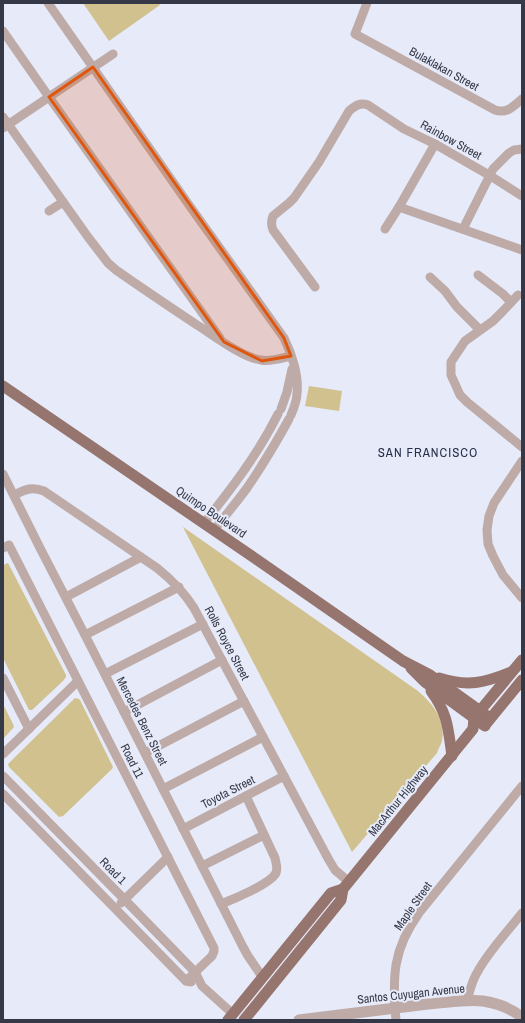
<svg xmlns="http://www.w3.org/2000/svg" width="525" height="1023" font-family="'Archivo Narrow',sans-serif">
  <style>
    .green { fill: #d1c18f }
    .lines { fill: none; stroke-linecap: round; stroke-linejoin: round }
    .minor { stroke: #beaba7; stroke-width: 9 }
    .tertiary { stroke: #beaba7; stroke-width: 11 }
    .primary { stroke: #96756e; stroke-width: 11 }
    .marked { fill: #df570f; fill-opacity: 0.2; stroke: #df570f; stroke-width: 3; stroke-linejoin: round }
    .labels { text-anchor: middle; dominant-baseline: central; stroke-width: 4; stroke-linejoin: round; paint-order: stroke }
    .street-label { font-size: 12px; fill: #353947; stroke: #e6eaf9 }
    .neighbourhood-label { font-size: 13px; letter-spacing: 1px; fill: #282f4a; stroke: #e6eaf9 }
  </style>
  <rect width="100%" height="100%" fill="#e6eaf9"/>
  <g class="green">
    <polygon points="83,3 159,3 160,5 109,41"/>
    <polygon points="309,386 342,391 339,411 305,406"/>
    <path d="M 183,527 L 418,691 C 433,704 446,720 442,741 C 441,745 438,749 437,753 L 352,852 Z"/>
    <polygon points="8,563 66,675 66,677 63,681 32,710 29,710 3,658 3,565"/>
    <polygon points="75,698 79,699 80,700 113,767 112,769 63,816 59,817 9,767 8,764 72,701"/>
    <polygon points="3,704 13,724 14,727 3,739"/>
  </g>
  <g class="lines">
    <g class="minor">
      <path d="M 48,3 L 189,205 L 284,338 C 292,354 299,376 297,393 C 297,401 294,408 291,415"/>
      <path d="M 367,3 L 355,34 L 495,110 C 507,114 514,106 522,99"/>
      <polyline points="3,31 49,97 220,338"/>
      <path d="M 3,117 L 88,237 L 108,263 L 116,270 C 143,289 170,307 197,325 C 213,335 243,358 261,360 C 271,362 282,358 291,356"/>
      <polyline points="3,128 113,54"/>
      <polyline points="399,207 522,250"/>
      <polyline points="49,211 63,202"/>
      <polyline points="385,229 399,207 435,144"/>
      <polyline points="463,229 493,169 509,153 514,150 522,149"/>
      <polyline points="478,275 503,294 511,302"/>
      <polyline points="430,277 445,291 457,307 480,330"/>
      <path d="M 315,287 L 273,230 C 271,225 271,221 273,216 L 289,203 L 294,198 L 319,162 L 349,111 C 355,106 360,102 368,105 L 404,129 L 435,144 L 489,175 L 522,196"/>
      <polyline points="518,295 503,311 493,321 465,341 451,362 451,375 456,386 460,395 467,402 522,447"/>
      <polyline points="281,409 287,392 292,369"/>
      <polyline points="522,461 494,503 489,516 487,530 488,544 493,556 503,575 522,598"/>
      <polyline points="3,474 40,548 85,635 243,947 248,956 263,978"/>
      <path d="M 14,495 C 25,490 31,486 44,491 L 157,568 C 172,580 184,592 194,608 L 329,860 L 335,870 L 349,882"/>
      <path d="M 204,523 C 232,488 258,454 278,414"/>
      <path d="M 214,530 C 225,516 236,503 247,488 C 262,466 276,443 289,419"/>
      <polyline points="3,548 9,545 214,948 214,951 212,956 186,981"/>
      <polyline points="66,597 141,557"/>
      <polyline points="85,635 179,587"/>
      <polyline points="105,674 203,624"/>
      <polyline points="3,678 29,729"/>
      <polyline points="124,712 222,660"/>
      <polyline points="145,753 244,701"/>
      <polyline points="3,754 78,681"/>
      <polyline points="3,776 125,900 195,972 202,986 233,1014"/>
      <polyline points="163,789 263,737"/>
      <polyline points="3,794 186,981 191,982"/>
      <polyline points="183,829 284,776"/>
      <polyline points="202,866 264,835"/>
      <polyline points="121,903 168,857"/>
      <path d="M 221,904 C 234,899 270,884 276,873 C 278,868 276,863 275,858 L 246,796"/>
      <path d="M 467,1001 C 470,990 472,980 478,971 C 489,951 508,931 522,913"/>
      <path d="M 396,1020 C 392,977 393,949 419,913 L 522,786"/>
    </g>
    <path class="tertiary" d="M 299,1020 C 342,1015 385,1009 428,1004 C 446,1003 465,999 483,1001 C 497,1003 510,1008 522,1017"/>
    <g class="primary">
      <polyline points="3,386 256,559 403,661 430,675 490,718"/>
      <polyline points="411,668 425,682 485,726"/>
      <path d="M 439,678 C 468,687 484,683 511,672"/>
      <path d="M 431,691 C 448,714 448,728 452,756"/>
      <polyline points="486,724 522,680"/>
      <polyline points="228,1020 331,893 343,889"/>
      <polyline points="244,1020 341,900 343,889 473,729 474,718 522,660"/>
    </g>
  </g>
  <path class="marked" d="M 93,67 L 284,338 L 291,356 L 262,361 L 224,342 L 49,97 Z"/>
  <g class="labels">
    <g class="street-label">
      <text transform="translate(444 69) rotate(29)">Bulaklakan Street</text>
      <text transform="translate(451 140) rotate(29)">Rainbow Street</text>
      <text transform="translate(211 512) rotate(34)">Quimpo Boulevard</text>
      <text transform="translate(227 643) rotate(62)">Rolls Royce Street</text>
      <text transform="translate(142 721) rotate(63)">Mercedes Benz Street</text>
      <text transform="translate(132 761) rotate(63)">Road 11</text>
      <text transform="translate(228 792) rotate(-27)">Toyota Street</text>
      <text transform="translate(398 801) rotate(-51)">MacArthur Highway</text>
      <text transform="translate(113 871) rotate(45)">Road 1</text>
      <text transform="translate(413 906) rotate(-55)">Maple Street</text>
      <text transform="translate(411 994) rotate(-6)">Santos Cuyugan Avenue</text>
    </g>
    <g class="neighbourhood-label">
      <text x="428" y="452">SAN FRANCISCO</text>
    </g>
  </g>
  <rect width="525" height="1023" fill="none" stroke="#353947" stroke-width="8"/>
</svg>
